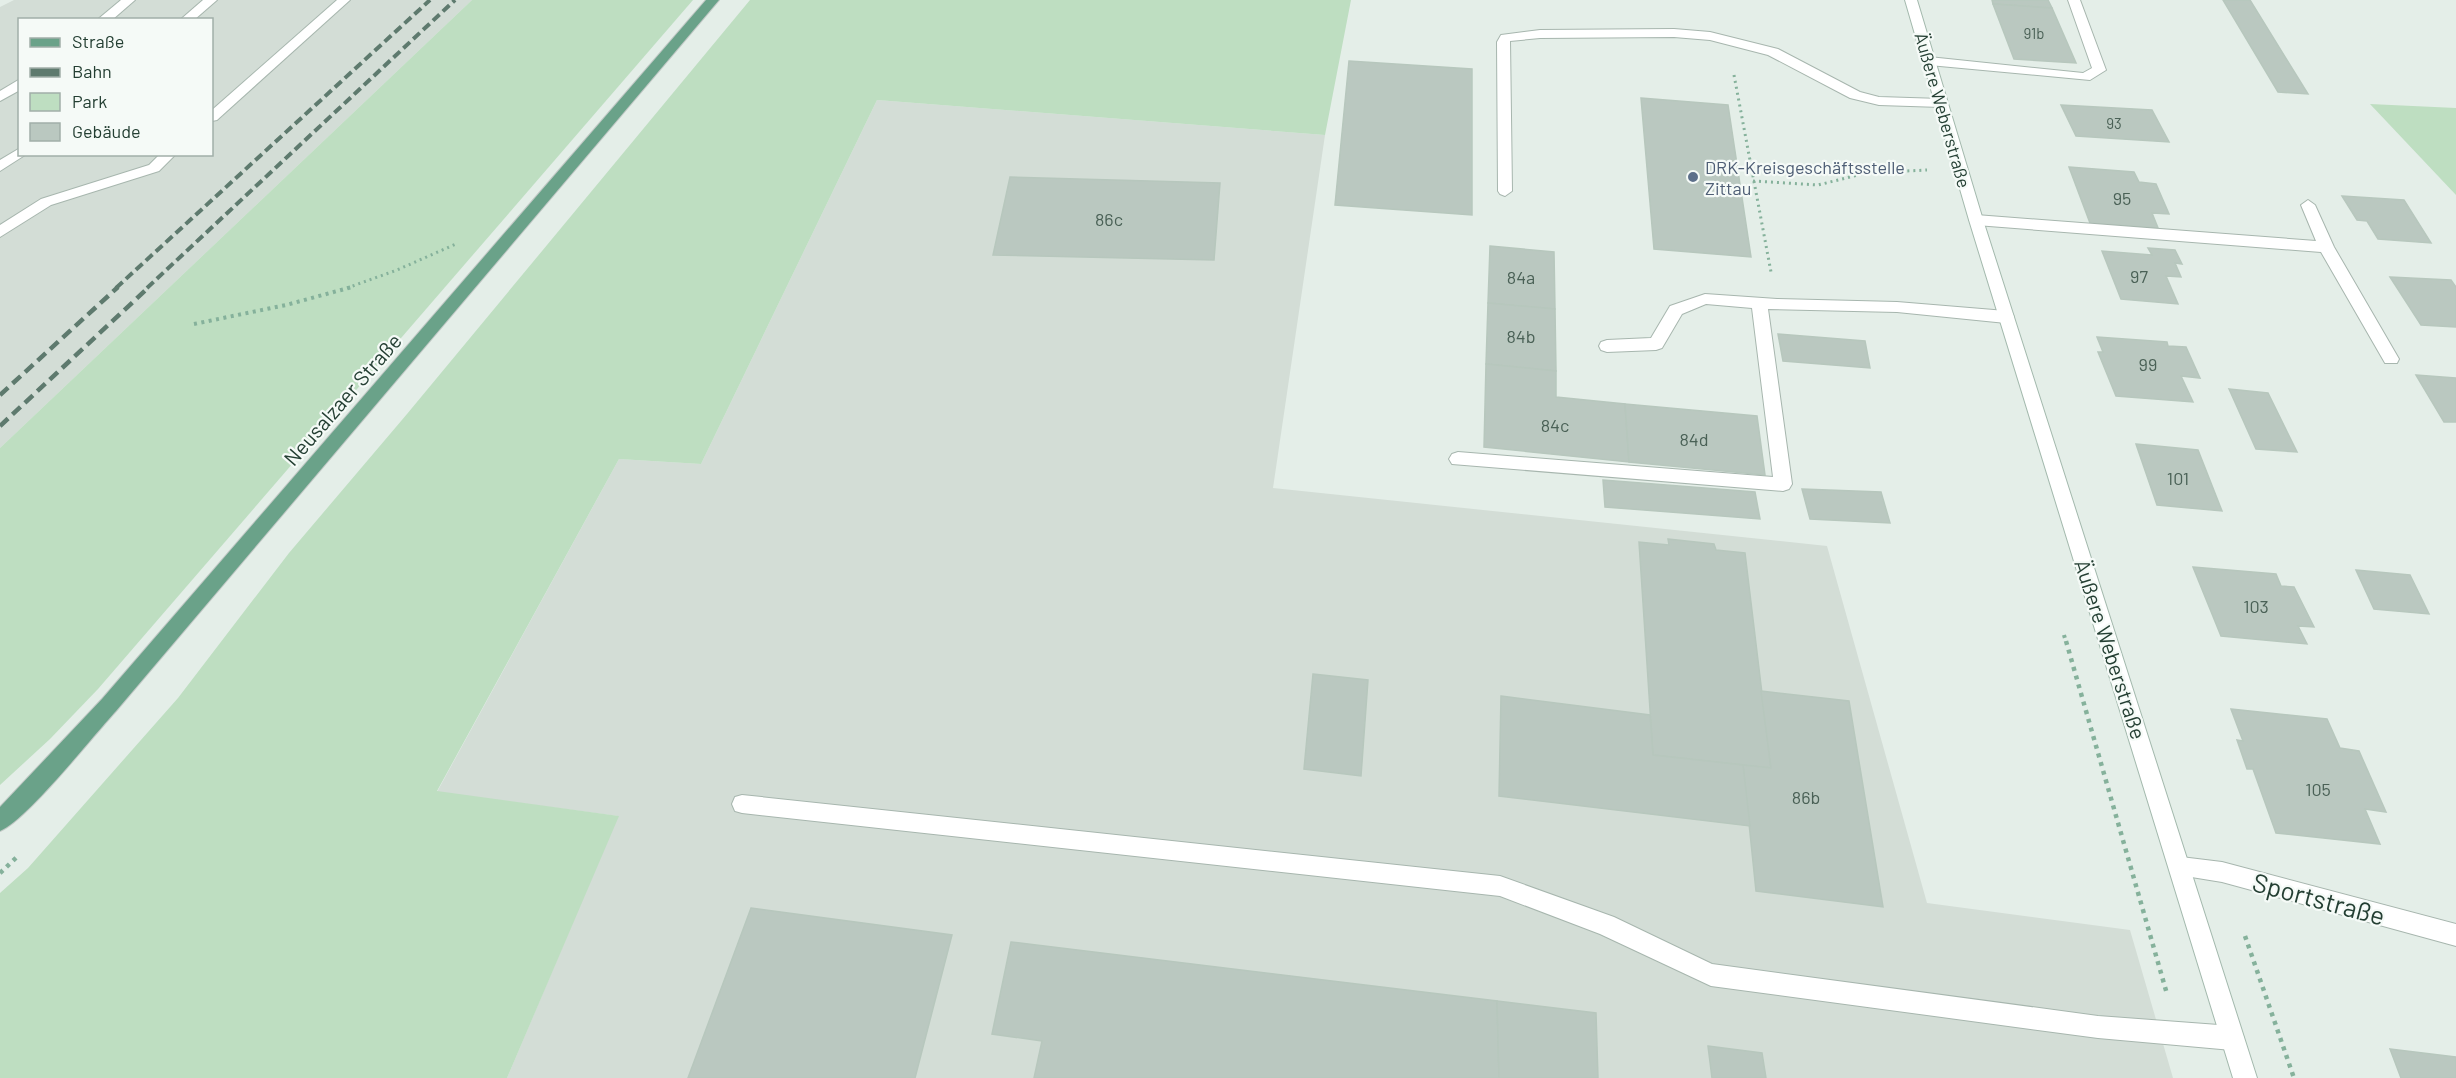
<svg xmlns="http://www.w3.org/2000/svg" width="2456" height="1078" font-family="Barlow,sans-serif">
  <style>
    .built { fill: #d3ddd6; fill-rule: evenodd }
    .green { fill: #bedec1 }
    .building { fill: #bac8c0; stroke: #b7c7bd; stroke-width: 1.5 }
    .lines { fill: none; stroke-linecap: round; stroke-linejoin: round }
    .service-casing { stroke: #a7b6ae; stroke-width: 2 }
    .minor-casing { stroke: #a7b6ae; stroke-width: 2 }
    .secondary-casing { stroke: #a3b9ad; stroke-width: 2 }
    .primary-casing { stroke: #c2c9c6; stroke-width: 2 }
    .path-far2 { stroke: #85b19b; stroke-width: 3; stroke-dasharray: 2 4; stroke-linecap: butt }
    .path-far1 { stroke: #85b19b; stroke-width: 4; stroke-dasharray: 3 4.5; stroke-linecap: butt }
    .path { stroke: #85b19b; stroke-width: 4.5; stroke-dasharray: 4 5; stroke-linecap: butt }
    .service { fill: #fff; fill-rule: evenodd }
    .minor { fill: #fff; fill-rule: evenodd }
    .secondary { fill: #fff; fill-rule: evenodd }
    .primary { fill: #6aa289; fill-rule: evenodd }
    .rail-far1 { stroke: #5e7a6e; stroke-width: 4; stroke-dasharray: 9 4.5; stroke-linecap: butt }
    .rail { stroke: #5e7a6e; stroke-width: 4.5; stroke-dasharray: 11 6; stroke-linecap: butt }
    .service-dot { fill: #5c6f8a; stroke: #f5faf7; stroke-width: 2 }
    .labels { text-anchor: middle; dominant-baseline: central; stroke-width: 4.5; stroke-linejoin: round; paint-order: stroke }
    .far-number-label { font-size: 15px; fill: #4a6156 }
    .far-street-label { font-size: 18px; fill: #243f33; stroke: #f5faf7 }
    .far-service-label { font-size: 18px; fill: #4e5e75; stroke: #f5faf7; text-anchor: start }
    .number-label { font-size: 18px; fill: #4a6156 }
    .street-label { font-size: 21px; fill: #243f33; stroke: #f5faf7 }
    .near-street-label { font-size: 26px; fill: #243f33; stroke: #f5faf7 }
  </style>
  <rect width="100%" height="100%" fill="#e4eee8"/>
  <g class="built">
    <path d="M 14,0 L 472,0 L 0,448 L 0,7 ZM 20,20 L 212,20 L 212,154 L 20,154 Z"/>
    <polygon points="877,100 1325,135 1273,488 1827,546 1927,903 2130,930 2173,1078 507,1078 618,816 437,792 619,459 701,464"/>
  </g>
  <g class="green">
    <polygon points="472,0 693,0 98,689 50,739 0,785 0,448"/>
    <polygon points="750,0 1351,0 1325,135 877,100 701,464 619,459 437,791 619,816 507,1078 0,1078 0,893 28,868 178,698 289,553 407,414"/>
    <polygon points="2370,104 2456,108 2456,195"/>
  </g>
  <g class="building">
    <polygon points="1992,0 2048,0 2052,8 1993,4"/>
    <polygon points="2223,0 2250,0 2308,94 2278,92"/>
    <polygon points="1993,4 2052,8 2076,63 2014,59"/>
    <polygon points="1349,61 1472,69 1472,215 1335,205"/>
    <polygon points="1641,98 1728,105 1751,257 1654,249"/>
    <polygon points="2061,105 2152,110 2169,142 2076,136"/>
    <polygon points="2069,167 2134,172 2139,182 2156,184 2169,214 2152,213 2158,228 2090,223"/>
    <polygon points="1010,177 1220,183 1214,260 993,255"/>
    <polygon points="2342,196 2404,200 2431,243 2378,239 2367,221 2357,220"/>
    <polygon points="1490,246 1554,252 1555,309 1488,303"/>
    <polygon points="2148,248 2175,250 2182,264 2175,263 2181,277 2166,276 2178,304 2121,299 2102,251 2152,255"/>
    <polygon points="2390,277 2451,280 2456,287 2456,327 2421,325"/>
    <polygon points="1488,303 1555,309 1556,371 1486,364"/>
    <polygon points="1778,334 1865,341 1870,368 1783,361"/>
    <polygon points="2097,337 2167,342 2168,346 2186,347 2200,378 2181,376 2193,402 2116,396 2098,352 2103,352"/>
    <polygon points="1486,364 1556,371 1556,397 1625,404 1629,462 1484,447"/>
    <polygon points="2416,375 2456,378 2456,422 2444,422"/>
    <polygon points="2229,389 2268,393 2297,452 2256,449"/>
    <polygon points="1625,404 1757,416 1765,475 1629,462"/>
    <polygon points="2136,444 2198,450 2222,511 2157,505"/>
    <polygon points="1603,480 1755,492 1760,519 1605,507"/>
    <polygon points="1802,489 1881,492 1890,523 1810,519"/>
    <polygon points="1668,539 1714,544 1716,550 1745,553 1771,768 1653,755 1639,542 1669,545"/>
    <polygon points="2193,567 2276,574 2281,586 2294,587 2314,627 2298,626 2307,644 2221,636"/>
    <polygon points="2356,570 2410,575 2429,614 2374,609"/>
    <polygon points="1313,674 1368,680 1361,776 1304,769"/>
    <polygon points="1761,691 1849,701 1883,907 1756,891 1743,765 1771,768"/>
    <polygon points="1501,696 1650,715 1653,755 1743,765 1750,826 1499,796"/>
    <polygon points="2231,709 2327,719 2340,748 2359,751 2386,812 2365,809 2380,844 2276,833 2253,769 2247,769 2237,740 2243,741"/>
    <polygon points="751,908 952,935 915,1078 688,1078"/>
    <polygon points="1011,942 1497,1001 1499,1078 1034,1078 1042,1041 992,1034"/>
    <polygon points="1497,1001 1596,1013 1598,1078 1499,1078"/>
    <polygon points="1708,1046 1762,1053 1766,1078 1712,1078"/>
    <polygon points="2390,1049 2456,1057 2456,1078 2401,1078"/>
  </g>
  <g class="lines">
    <g class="service-casing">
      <g id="service">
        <polygon points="121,0 135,0 112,20 97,20"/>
        <polygon points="203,0 217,0 194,20 180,20"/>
        <polygon points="337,0 350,0 217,120 212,121 212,110"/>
        <polygon points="2068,0 2080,0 2106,70 2090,80 1929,65 1922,61 1929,57 2083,73 2092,68"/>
        <polygon points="1674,29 1710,32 1778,49 1860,92 1879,97 1941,99 1948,103 1941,107 1879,105 1850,98 1768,55 1710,40 1674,37 1540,38 1510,41 1512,191 1505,196 1500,194 1498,191 1497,42 1501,35 1540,30"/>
        <polygon points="20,79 20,90 0,101 0,91"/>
        <polygon points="20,148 20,154 25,155 0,171 0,160"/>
        <polygon points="160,154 176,154 159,171 51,205 0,237 0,225 41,199 149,165"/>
        <polygon points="1705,294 1777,299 1897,302 2006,311 2012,313 2014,317 2012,321 2006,323 1897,312 1768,309 1792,484 1789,489 1783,491 1452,464 1449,459 1452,454 1458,452 1773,477 1752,308 1706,304 1682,314 1662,348 1656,350 1607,352 1601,350 1599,346 1601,342 1607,340 1651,338 1670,306"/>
        <polygon points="742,795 1500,876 1614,917 1712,964 2098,1016 2232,1026 2240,1030 2244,1038 2240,1046 2232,1050 2098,1038 1711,986 1600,934 1500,896 742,813 735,811 732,804 735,797"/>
      </g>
    </g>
    <g class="minor-casing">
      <g id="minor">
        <polygon points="2308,200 2315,205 2334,247 2399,359 2397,363 2385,363 2321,252 1976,225 1969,220 1976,215 2316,241 2301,205"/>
        <polygon points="2181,857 2222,862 2456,924 2456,946 2222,882 2173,874 2170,867 2173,860"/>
      </g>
    </g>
    <g class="secondary-casing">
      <polygon id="secondary" points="1905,0 1917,0 1983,220 2257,1078 2233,1078 1969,220"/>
    </g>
    <g class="primary-casing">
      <path id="primary" d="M 706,0 L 719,0 L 116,711 C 93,736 26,821 0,831 L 0,807 L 102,699 Z"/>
    </g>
    <g class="path-far2">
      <polyline points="1734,75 1771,272"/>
      <polyline points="1753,181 1818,185 1866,173 1927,170"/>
      <polyline points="347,288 397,270 456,244"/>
    </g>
    <g class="path-far1">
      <polyline points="194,324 286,305 352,287"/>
      <polyline points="2064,635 2066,642"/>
    </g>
    <g class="path">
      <polyline points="2066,641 2167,994"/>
      <polyline points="0,873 19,855"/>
      <polyline points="2245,936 2294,1078"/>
    </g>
    <use href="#service" class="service"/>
    <use href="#minor" class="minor"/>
    <use href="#secondary" class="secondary"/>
    <use href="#primary" class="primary"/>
    <g class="rail-far1">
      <polyline points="116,288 430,0"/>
      <polyline points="147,288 455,0"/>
    </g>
    <g class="rail">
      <polyline points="0,395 118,287"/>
      <polyline points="0,426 149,287"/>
    </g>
  </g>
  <circle class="service-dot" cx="1693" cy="177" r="6"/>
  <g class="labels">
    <g class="far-number-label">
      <text x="2034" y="33">91b</text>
      <text x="2114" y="123">93</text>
    </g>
    <g class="far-street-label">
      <text transform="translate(1943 110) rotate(74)">Äußere Weberstraße</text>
    </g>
    <g class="far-service-label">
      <text x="1705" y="167">DRK-Kreisgeschäftsstelle<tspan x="1705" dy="21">Zittau</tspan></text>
    </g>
    <g class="number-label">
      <text x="2122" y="198">95</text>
      <text x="1109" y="219">86c</text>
      <text x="2139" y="276">97</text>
      <text x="1521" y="277">84a</text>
      <text x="1521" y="336">84b</text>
      <text x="2148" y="364">99</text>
      <text x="1555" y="425">84c</text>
      <text x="1694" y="439">84d</text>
      <text x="2178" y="478">101</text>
      <text x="2256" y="606">103</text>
      <text x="2318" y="789">105</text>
      <text x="1806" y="797">86b</text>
    </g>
    <g class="street-label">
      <text transform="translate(342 399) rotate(-49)">Neusalzaer Straße</text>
      <text transform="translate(2111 649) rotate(72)">Äußere Weberstraße</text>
    </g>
    <g class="near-street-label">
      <text transform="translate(2319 898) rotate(15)">Sportstraße</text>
    </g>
  </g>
  <rect x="18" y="18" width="195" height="138" fill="#f5faf7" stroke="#a1afa9" stroke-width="1.5"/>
  <rect x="30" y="38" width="30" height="9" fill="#6aa289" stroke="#a1afa9" stroke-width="1.5"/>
  <text x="72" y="48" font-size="18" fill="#243f33">Straße</text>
  <rect x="30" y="68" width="30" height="9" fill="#5e7a6e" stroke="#a1afa9" stroke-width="1.5"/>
  <text x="72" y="78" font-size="18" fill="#243f33">Bahn</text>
  <rect x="30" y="93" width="30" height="18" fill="#bedec1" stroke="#a1afa9" stroke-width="1.5"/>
  <text x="72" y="108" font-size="18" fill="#243f33">Park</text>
  <rect x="30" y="123" width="30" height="18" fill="#bac8c0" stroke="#a1afa9" stroke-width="1.5"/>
  <text x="72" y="138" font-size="18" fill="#243f33">Gebäude</text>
</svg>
